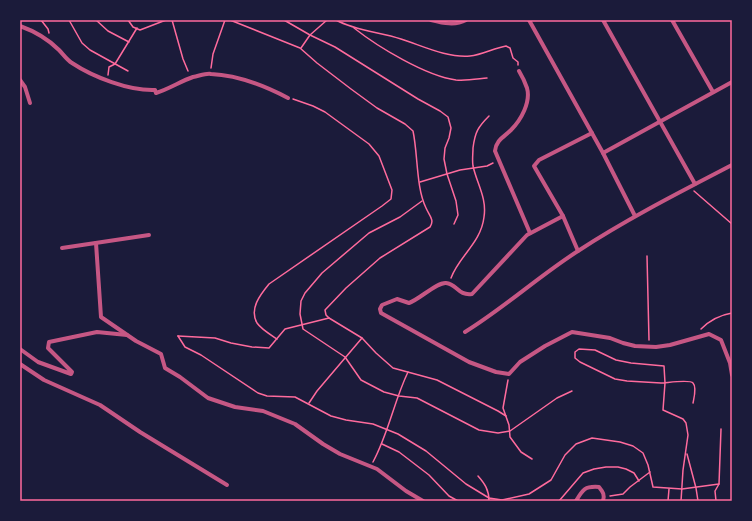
<svg xmlns="http://www.w3.org/2000/svg" width="752" height="521" font-family="'Public Sans',sans-serif">
  <style>
    .lines { fill: none; stroke-linecap: round; stroke-linejoin: round }
    .path { stroke: #ff6b9d; stroke-width: 1.5 }
    .minor { stroke: #c65784; stroke-width: 4 }
    .neatline { fill: none; stroke: #ff6b9d; stroke-width: 1.5 }
  </style>
  <rect width="100%" height="100%" fill="#1b1b3a"/>
  <g class="lines">
    <g class="path">
      <polyline points="41,20 48,29 49,33"/>
      <polyline points="69,20 82,43 90,50 128,71"/>
      <polyline points="96,20 108,31 129,42"/>
      <polyline points="128,20 133,27 140,30 166,20"/>
      <polyline points="172,20 183,59 188,71"/>
      <path d="M 230,20 L 300,48 L 317,63 L 351,89 L 377,108 L 405,124 L 413,131 C 418,154 416,188 426,208 C 429,215 435,220 430,227 L 380,258 L 346,288 L 325,310 L 326,315 L 329,318"/>
      <polyline points="284,20 310,35 335,47 418,99 440,111 448,117 451,128 449,138 445,148 444,159 447,174 456,201 458,215 454,224"/>
      <path d="M 336,20 C 356,31 380,32 401,39 C 423,46 447,58 470,56 C 482,55 494,48 506,46 L 510,48 L 513,58 L 518,62 L 518,65"/>
      <path d="M 354,28 C 378,47 426,76 456,80 C 466,81 477,79 487,78"/>
      <polyline points="301,48 310,35 327,20"/>
      <polyline points="211,68 213,54 225,20"/>
      <polyline points="108,75 109,67 115,64 137,28"/>
      <polyline points="420,182 460,170 487,166 493,163"/>
      <polyline points="694,191 732,224"/>
      <polyline points="422,201 400,217 369,233 322,273 305,293 301,301 300,314 303,329 345,357 361,380 384,392 399,396 417,398 479,430 498,433 510,431 557,398 572,391"/>
      <polyline points="647,256 649,340"/>
      <path d="M 451,278 C 459,256 481,243 484,217 C 487,198 477,184 473,166 C 472,160 473,154 473,148 C 475,132 478,127 489,116"/>
      <path d="M 701,329 C 709,321 720,315 732,313"/>
      <polyline points="178,336 185,347 201,355 258,393 267,396 295,397 331,416 346,420 373,424 398,434 426,451 466,484 489,498 502,500 529,494 551,480 565,455 576,444 592,438 620,442 633,446 643,453 648,465 653,487 682,489 719,484"/>
      <polyline points="178,336 215,338 231,343 252,347 269,348 285,329 329,318 362,338 376,353 393,368 437,380 498,411 506,416"/>
      <path d="M 277,339 C 271,335 261,329 257,323 C 249,309 260,295 269,284 L 382,206 L 391,199 L 392,190 L 379,156 L 369,144 L 325,112 L 313,106 L 293,99"/>
      <polyline points="508,380 503,408 509,425 510,437 521,452 532,459"/>
      <polyline points="309,403 317,391 362,338"/>
      <polyline points="382,444 399,452 429,475 449,496 458,501"/>
      <polyline points="687,454 696,488 698,501"/>
      <path d="M 373,462 C 389,432 394,401 408,372"/>
      <path d="M 478,476 C 485,484 489,490 489,501"/>
      <polyline points="610,496 623,494 630,487 650,472"/>
      <polyline points="559,501 583,473 594,469 606,467 618,467 626,469 634,473 639,481"/>
      <polyline points="668,501 669,489"/>
      <path d="M 681,501 L 683,470 L 688,435 L 686,423 L 683,419 L 663,410 L 665,383 L 664,366 L 631,363 L 616,360 L 595,350 L 579,349 L 575,352 L 575,358 L 580,362 L 615,379 L 627,381 L 661,383 C 666,383 690,379 693,383 C 697,387 694,398 693,403"/>
      <polyline points="716,501 715,491 719,484 721,429"/>
    </g>
    <g class="minor">
      <path d="M 431,20 C 443,23 455,26 466,20"/>
      <polyline points="529,20 603,153 635,216"/>
      <polyline points="603,20 695,184"/>
      <polyline points="672,20 713,92"/>
      <path d="M 20,26 C 34,31 48,39 59,50 C 63,54 67,60 72,63 C 93,77 129,91 155,90 L 156,93 C 169,89 181,81 193,77 C 199,76 206,73 211,74 C 238,75 265,86 288,98"/>
      <path d="M 519,71 C 522,76 525,82 527,88 C 531,102 521,120 511,130 C 504,137 496,140 495,151 L 530,233"/>
      <polyline points="20,80 25,87 30,103"/>
      <polyline points="603,153 732,82"/>
      <path d="M 563,216 L 527,235 L 472,294 C 458,296 457,284 446,283 C 437,282 420,299 409,303 L 397,299 L 382,305 L 380,309 L 381,313 L 469,362 L 496,372 L 509,374 L 520,362 L 545,346 L 572,332 L 610,338 L 623,343 L 635,346 L 656,347 L 670,345 L 709,334 L 721,340 L 730,363 L 732,375"/>
      <polyline points="96,243 101,317 136,341 161,354 165,368 180,377 208,398 235,407 263,411 295,424 323,444 340,454 377,469 406,491 423,501"/>
      <polyline points="62,248 149,235"/>
      <polyline points="578,251 563,216 534,166 539,160 592,133"/>
      <path d="M 465,332 C 504,308 539,276 578,251 C 627,219 680,192 732,165"/>
      <polyline points="20,349 38,362 71,374 72,372 48,348 49,342 97,332 127,335"/>
      <polyline points="20,364 44,380 100,405 140,432 227,485"/>
      <path d="M 576,501 C 583,489 585,486 599,487 C 603,492 605,495 603,501"/>
    </g>
  </g>
  <rect width="752" height="521" fill="none" stroke="#1b1b3a" stroke-width="42"/>
  <rect x="21" y="21" width="710" height="479" class="neatline"/>
</svg>
